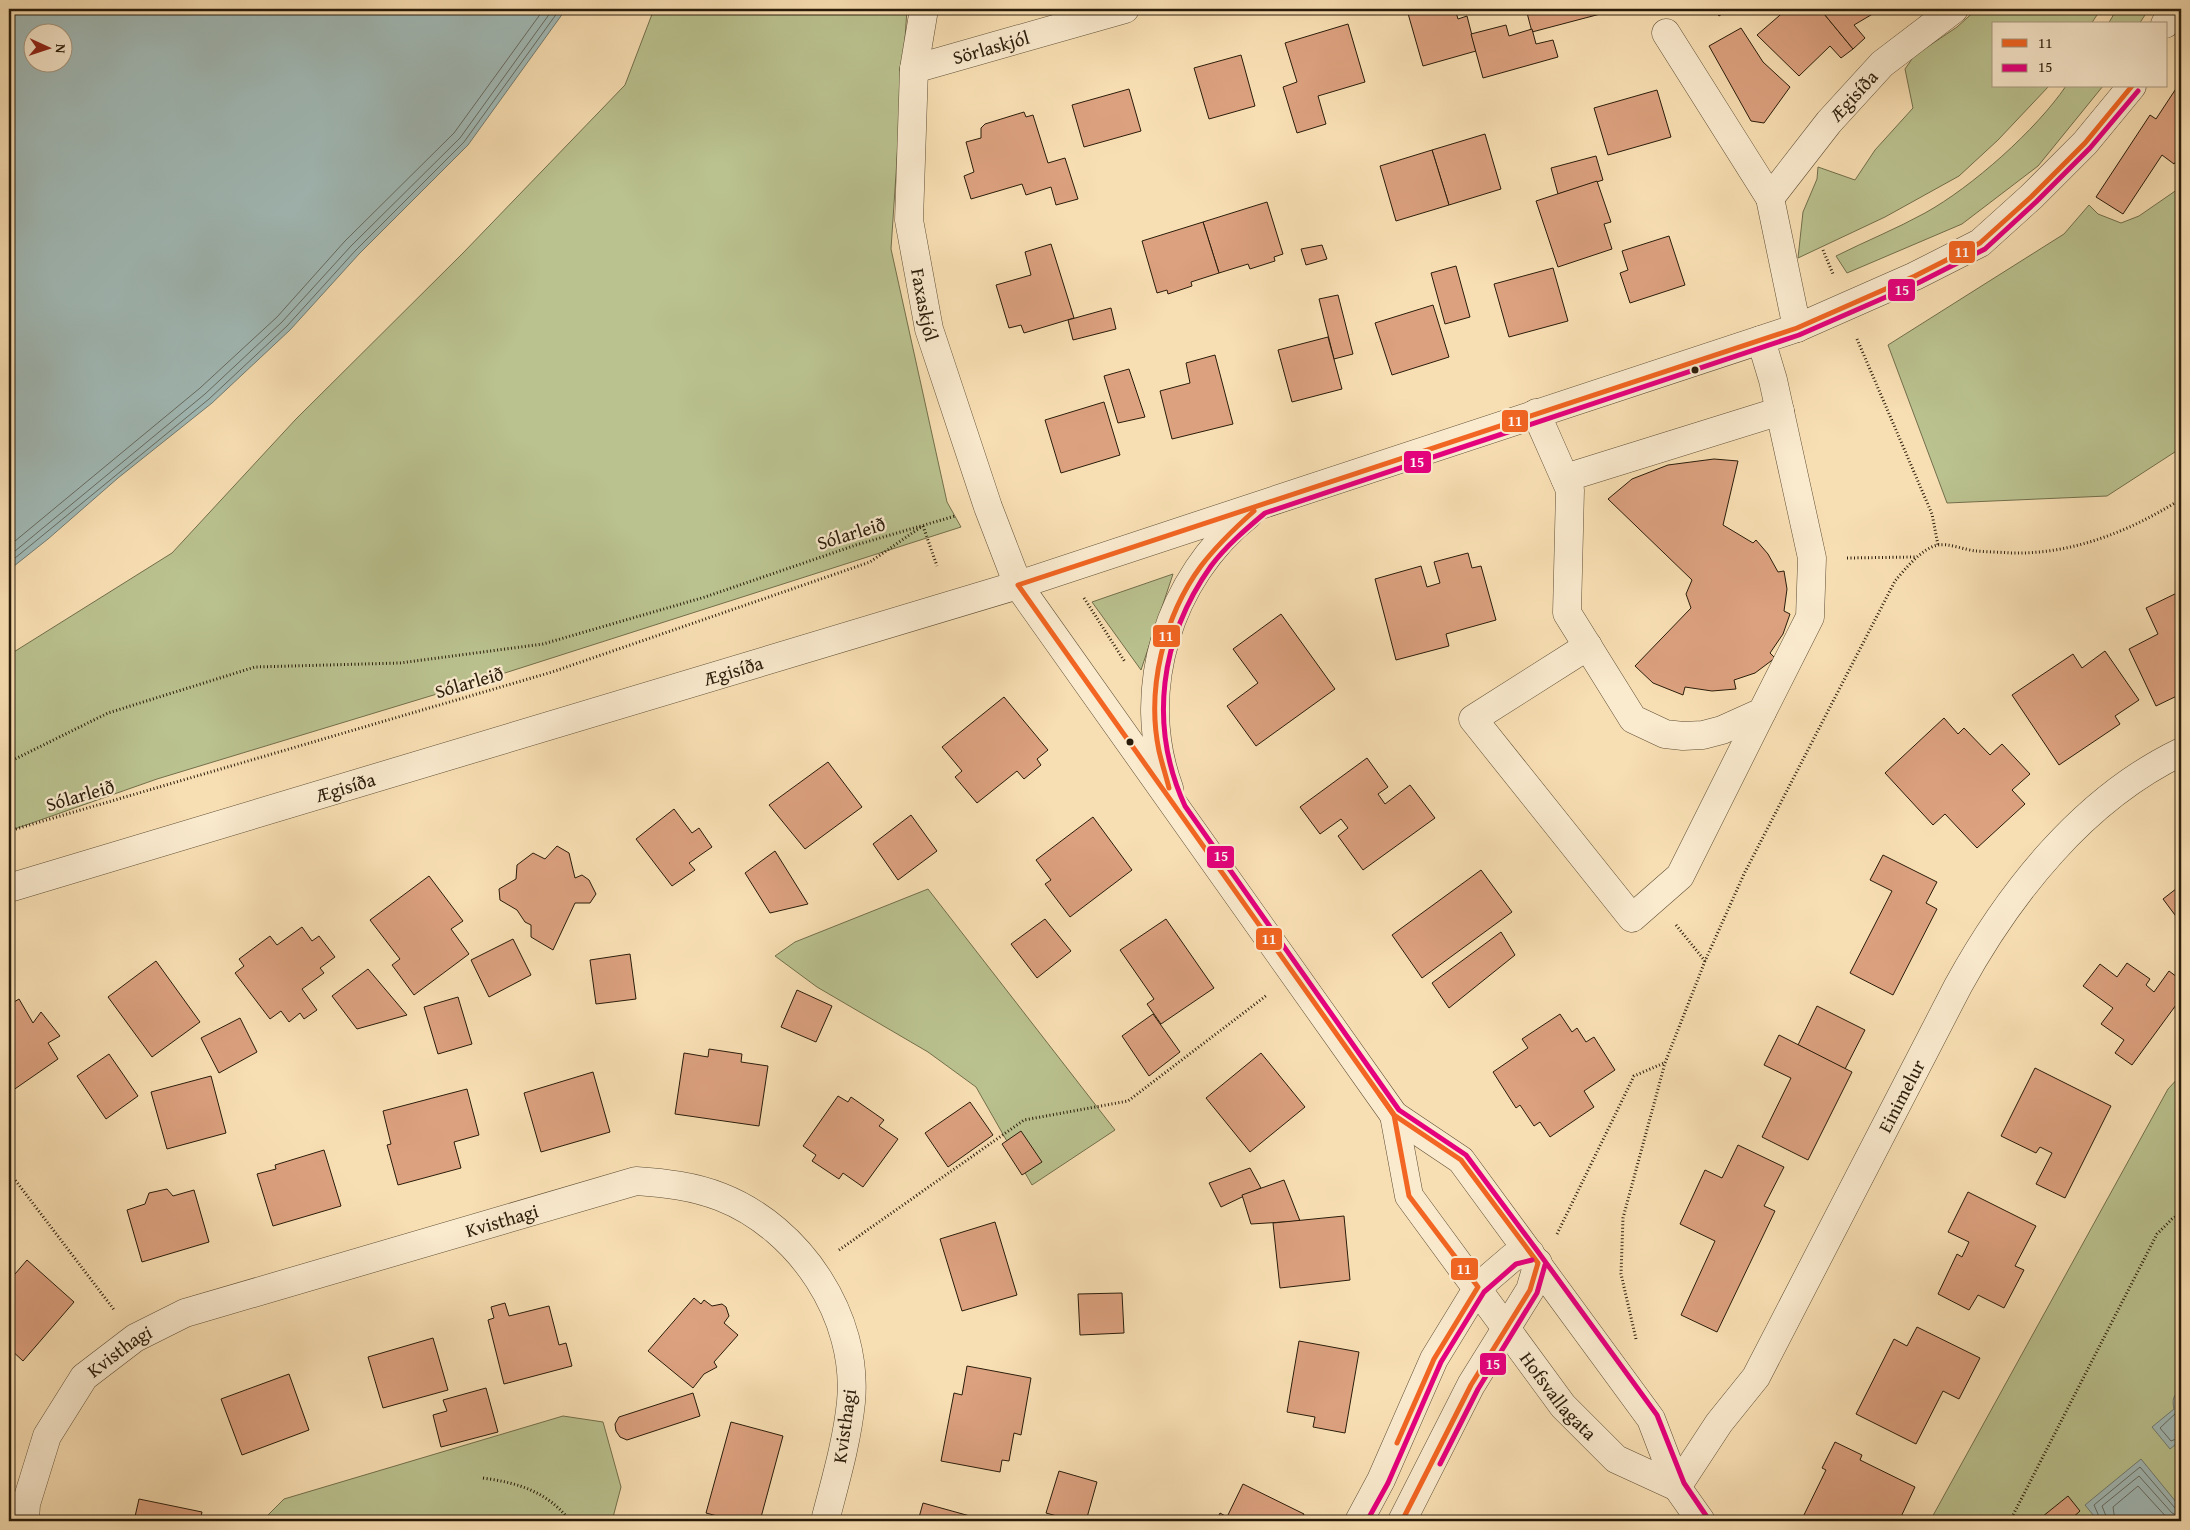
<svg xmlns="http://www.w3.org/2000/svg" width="2190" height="1530" font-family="'Gentium Book Plus',serif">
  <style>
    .green { fill: #bac28f; stroke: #726f4c }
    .water { fill: #a1bab7; stroke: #717b72; fill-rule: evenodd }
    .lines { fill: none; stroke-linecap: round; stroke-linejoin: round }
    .shore { stroke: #666b60; stroke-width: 1 }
    .building { fill: #dca17f; stroke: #2a1c0a }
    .minor-casing { stroke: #5e4d34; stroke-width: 29 }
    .path { stroke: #2a1c0a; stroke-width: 3; stroke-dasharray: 1 2.5; stroke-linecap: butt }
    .minor { stroke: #faeace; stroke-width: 28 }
    .bus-1-casing { stroke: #faeace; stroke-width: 9 }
    .bus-2-casing { stroke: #faeace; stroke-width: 9 }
    .bus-1 { stroke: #f26522; stroke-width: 5 }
    .bus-2 { stroke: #e5007d; stroke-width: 5 }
    .bus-dot { fill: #2a1c0a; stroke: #faeace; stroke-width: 2 }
    .labels { text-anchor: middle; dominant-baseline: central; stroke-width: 4.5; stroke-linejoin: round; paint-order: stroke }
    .street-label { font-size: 19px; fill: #2a1c0a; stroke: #faeace }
    .line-badge { stroke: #faeace; stroke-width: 2 }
    .badge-label { font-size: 14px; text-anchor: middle; font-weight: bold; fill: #fff }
  </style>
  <rect width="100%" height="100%" fill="#f8dfb3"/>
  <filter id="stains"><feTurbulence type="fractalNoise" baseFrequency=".004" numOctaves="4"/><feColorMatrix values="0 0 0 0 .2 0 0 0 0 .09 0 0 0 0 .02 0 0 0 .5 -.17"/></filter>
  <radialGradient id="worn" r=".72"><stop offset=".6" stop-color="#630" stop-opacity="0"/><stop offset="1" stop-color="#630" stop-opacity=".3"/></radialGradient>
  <g class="green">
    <polygon points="654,9 907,9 891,249 947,502 961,527 483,680 157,779 9,831 9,655 172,553 296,419 463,253 625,85"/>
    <polygon points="1977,9 2021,11 2101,9 2091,24 1994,24 1994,86 2049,86 1998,140 1959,176 1885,217 1798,258 1803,212 1817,179 1818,167 1855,180 1875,150 1913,108 1905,69 1914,56 1957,27"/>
    <polygon points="2117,9 2133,9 2145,15 2139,24 2108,24"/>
    <path d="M 2066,86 L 2103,86 L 2038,166 L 1962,224 L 1847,273 L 1836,256 C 1866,241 1896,229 1925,213 C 1972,187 2036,130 2066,86 Z"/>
    <polygon points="2181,187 2181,448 2107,496 1947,503 1888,345 2064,234 2089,205 2098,214 2121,223 2139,216"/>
    <polygon points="1173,574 1141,670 1092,602"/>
    <polygon points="928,889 1115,1130 1032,1185 976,1087 928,1052 817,987 775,956 795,942"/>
    <polygon points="2181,1075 2181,1521 1930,1521 2168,1089"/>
    <polygon points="563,1416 603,1422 621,1487 612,1521 262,1521 284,1499"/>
  </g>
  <g class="water">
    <path d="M 9,9 L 566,9 L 468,145 L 359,254 L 290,330 L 212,403 L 118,478 L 48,539 L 9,570 ZM 32,32 L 62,32 L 62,62 L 32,62 Z"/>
    <path d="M 2181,1390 L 2181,1440 L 2170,1449 L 2152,1427 L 2174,1409 C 2172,1400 2173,1395 2181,1390 Z"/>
    <polygon points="2141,1459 2181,1508 2181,1521 2098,1521 2085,1505"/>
  </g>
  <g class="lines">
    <g class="shore">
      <polyline points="9,546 200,388 277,317 345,241 454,133 544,9"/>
      <polyline points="9,556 205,394 282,322 351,246 460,138 553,9"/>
      <polyline points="9,563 209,399 287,326 355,251 464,142 560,9"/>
      <polyline points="2181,1396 2178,1401 2178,1411 2160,1428 2171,1441 2181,1437"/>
      <polyline points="2101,1521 2094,1505 2140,1467 2175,1508 2181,1510"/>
      <polyline points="2108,1521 2102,1506 2139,1476 2172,1513 2181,1517"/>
      <polyline points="2115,1521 2113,1507 2138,1486 2170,1521"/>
    </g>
  </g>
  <g class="building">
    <polygon points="1411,9 1455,9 1458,19 1467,16 1476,51 1423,66 1407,10"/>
    <polygon points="1526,9 1603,9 1604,13 1532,32"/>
    <polygon points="1714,9 1729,9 1719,16"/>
    <polygon points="1787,9 1820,9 1853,49 1841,58 1830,46 1799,76 1757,35"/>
    <polygon points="1820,9 1881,9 1854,25 1865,38 1853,49"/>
    <polygon points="1348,24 1365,82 1318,96 1326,124 1297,133 1283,87 1297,82 1285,43"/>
    <polygon points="1506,25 1509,36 1532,29 1536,44 1553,40 1558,57 1483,78 1471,34"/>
    <polygon points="1741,28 1763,62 1790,87 1764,123 1751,121 1709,46"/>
    <polygon points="1241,55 1255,106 1209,119 1194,68"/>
    <polygon points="2181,81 2181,154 2174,164 2162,155 2123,214 2096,197 2150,115 2156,119"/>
    <polygon points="1129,89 1141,131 1084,147 1072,105"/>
    <polygon points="1657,90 1671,137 1608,155 1594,108"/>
    <polygon points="1024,112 1026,117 1033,115 1048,163 1065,158 1078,199 1056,205 1051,187 1026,195 1022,184 971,199 964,176 974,172 966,142 981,138 981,128 985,124"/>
    <polygon points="1485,134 1501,189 1449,205 1432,150"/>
    <polygon points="1432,150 1449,205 1396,221 1380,166"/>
    <polygon points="1596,156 1603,180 1558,194 1551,168"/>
    <polygon points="1597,181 1611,222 1604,224 1612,249 1558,267 1536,201"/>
    <polygon points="1267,202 1283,254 1274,257 1275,261 1250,269 1248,264 1219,273 1203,222"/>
    <polygon points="1203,222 1219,273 1191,282 1192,286 1168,294 1167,290 1157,293 1142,241"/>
    <polygon points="1669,236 1685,285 1630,303 1620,273 1628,270 1622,251"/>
    <polygon points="1051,244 1074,318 1024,333 1021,325 1009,328 996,285 1031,275 1025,252"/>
    <polygon points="1322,245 1327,259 1306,265 1301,249"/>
    <polygon points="1456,266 1470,317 1445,324 1431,273"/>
    <polygon points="1553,268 1568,321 1509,337 1494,284"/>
    <polygon points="1338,295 1353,354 1334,359 1319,299"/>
    <polygon points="1433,305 1449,357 1392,375 1375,323"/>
    <polygon points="1111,308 1116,329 1073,340 1068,320"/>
    <polygon points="1328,337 1342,389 1292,402 1278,350"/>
    <polygon points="1215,355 1233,424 1172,439 1160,391 1190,383 1186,363"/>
    <polygon points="1129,369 1145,417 1118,423 1104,376"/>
    <polygon points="1104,402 1120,455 1061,473 1045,420"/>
    <polygon points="1714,459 1738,461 1723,525 1753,543 1756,540 1768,554 1778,572 1784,571 1787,589 1784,611 1790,614 1783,634 1770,653 1775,658 1755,673 1734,680 1736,689 1712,691 1685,687 1683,695 1653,683 1635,666 1691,608 1686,594 1692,580 1608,499 1632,479 1668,465"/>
    <polygon points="1468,553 1472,568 1481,566 1496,620 1446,634 1449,646 1396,660 1375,579 1421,566 1427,587 1440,583 1434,562"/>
    <polygon points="2181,591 2181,694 2156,706 2129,649 2158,634 2146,608"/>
    <polygon points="1281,614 1335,689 1256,746 1227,706 1258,683 1233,649"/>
    <polygon points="2105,651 2139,700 2115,716 2120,724 2059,765 2012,695 2073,654 2082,668"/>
    <polygon points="1004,697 1048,750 1037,759 1041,765 1024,779 1017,771 977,803 955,777 962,771 942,747"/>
    <polygon points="1944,718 1958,734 1964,728 1990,755 2002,744 2030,774 2012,790 2025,804 1977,848 1945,814 1933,825 1885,773"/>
    <polygon points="1367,758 1388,787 1378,794 1385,804 1410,785 1435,818 1363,870 1338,836 1348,828 1341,819 1320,834 1300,807"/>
    <polygon points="828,762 862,807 805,849 769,805"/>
    <polygon points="674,809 692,833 699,828 712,847 689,863 695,870 672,886 636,839"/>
    <polygon points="911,815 937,851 898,880 873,844"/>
    <polygon points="1093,817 1132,870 1070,917 1045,884 1051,880 1036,860"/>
    <polygon points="557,846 569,853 575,878 582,875 589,880 596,894 590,903 575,903 553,950 531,937 531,925 525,922 517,910 500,900 499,889 516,879 517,865 533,853 545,859"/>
    <polygon points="775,851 808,904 770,913 745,873"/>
    <polygon points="1883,855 1937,882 1926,903 1937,909 1893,995 1850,973 1892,891 1870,880"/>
    <polygon points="1481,870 1512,912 1422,978 1392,935"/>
    <polygon points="429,876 463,921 451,929 469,954 414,995 392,965 400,959 370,920"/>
    <polygon points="2181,885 2181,923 2163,899"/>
    <polygon points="1045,919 1071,951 1037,978 1011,944"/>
    <polygon points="1166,919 1214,988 1161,1024 1147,1004 1154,999 1120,950"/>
    <polygon points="302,927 312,941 319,936 335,957 320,968 324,973 302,989 317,1010 304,1019 300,1013 289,1022 281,1011 270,1019 235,973 244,966 239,959 270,936 277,945"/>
    <polygon points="1501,932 1515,955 1449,1008 1432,983"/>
    <polygon points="513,939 531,975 489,997 471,960"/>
    <polygon points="630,954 636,999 596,1004 590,960"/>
    <polygon points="156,961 200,1022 152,1057 108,997"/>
    <polygon points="2127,963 2150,979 2146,985 2154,992 2169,971 2181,980 2181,1008 2176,1005 2132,1065 2115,1053 2124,1040 2101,1024 2113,1008 2083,986 2100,964 2117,977"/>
    <polygon points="368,969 407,1015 357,1029 332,996"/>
    <polygon points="797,990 832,1006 816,1042 781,1027"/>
    <polygon points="458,997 472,1044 438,1054 424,1007"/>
    <polygon points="19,999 33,1023 41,1012 60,1036 48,1043 58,1059 9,1093 9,1005"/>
    <polygon points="1817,1006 1865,1030 1845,1069 1798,1045"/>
    <polygon points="1153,1014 1180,1052 1149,1076 1122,1036"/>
    <polygon points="1560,1014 1572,1032 1577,1028 1586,1042 1594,1037 1615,1070 1584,1091 1594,1107 1550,1137 1540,1122 1534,1126 1520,1105 1516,1108 1493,1072 1528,1048 1522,1039"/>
    <polygon points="240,1018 257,1052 219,1073 201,1038"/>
    <polygon points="1779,1035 1852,1072 1808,1160 1762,1137 1791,1078 1764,1065"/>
    <polygon points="709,1049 742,1054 741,1062 768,1066 759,1126 675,1114 684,1053 708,1057"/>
    <polygon points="1261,1053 1305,1107 1250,1152 1206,1098"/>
    <polygon points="109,1054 138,1096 106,1119 77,1076"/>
    <polygon points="2035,1068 2111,1106 2065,1198 2036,1184 2052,1153 2040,1147 2036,1153 2001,1136"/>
    <polygon points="593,1072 610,1132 541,1152 524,1093"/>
    <polygon points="211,1076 226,1133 167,1149 151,1092"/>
    <polygon points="467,1089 479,1135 454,1142 461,1168 398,1185 387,1145 391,1144 383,1111"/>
    <polygon points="838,1096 848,1102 851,1097 884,1120 879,1126 898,1139 863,1187 843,1173 839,1179 812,1161 816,1155 803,1146"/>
    <polygon points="970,1102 993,1135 948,1167 925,1133"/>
    <polygon points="1021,1131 1042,1162 1022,1175 1002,1144"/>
    <polygon points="1738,1145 1784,1167 1764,1206 1775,1211 1717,1332 1681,1315 1715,1241 1680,1224 1705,1170 1722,1178"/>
    <polygon points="324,1150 341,1206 273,1226 257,1174 276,1169 275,1165"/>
    <polygon points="1250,1168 1261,1188 1221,1207 1209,1183"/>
    <polygon points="1284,1180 1300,1221 1251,1224 1242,1195"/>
    <polygon points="167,1189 173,1196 194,1190 209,1242 142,1262 127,1210 145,1204 149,1193"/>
    <polygon points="1968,1192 2036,1226 2015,1266 2024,1270 2004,1308 1978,1295 1969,1310 1938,1294 1957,1254 1962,1257 1969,1242 1948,1232"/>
    <polygon points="1344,1216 1350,1280 1280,1288 1273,1223"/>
    <polygon points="995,1222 1017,1295 962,1311 940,1239"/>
    <polygon points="27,1260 74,1302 23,1361 9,1348 9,1281"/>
    <polygon points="1122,1293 1124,1333 1080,1335 1078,1294"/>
    <polygon points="694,1298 701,1304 704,1300 712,1306 722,1304 726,1307 729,1316 724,1323 738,1335 714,1362 717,1367 704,1374 693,1388 648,1351"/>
    <polygon points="505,1303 509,1316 549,1306 559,1345 566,1343 572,1366 504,1384 488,1320 494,1318 491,1307"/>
    <polygon points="1917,1327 1980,1358 1959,1399 1943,1391 1916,1444 1856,1414 1894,1339 1907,1346"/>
    <polygon points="433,1338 448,1390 383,1408 368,1357"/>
    <polygon points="1299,1341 1359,1352 1345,1433 1313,1427 1315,1417 1287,1412"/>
    <polygon points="967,1366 1031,1378 1021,1435 1014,1433 1009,1461 1002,1460 1000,1472 941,1461 954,1393 962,1395"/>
    <polygon points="289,1374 309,1430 242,1455 221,1399"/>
    <polygon points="486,1388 498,1432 441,1447 433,1415 447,1411 443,1400"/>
    <polygon points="693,1393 700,1416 627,1440 620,1437 616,1431 615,1424 619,1417"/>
    <polygon points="731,1422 783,1436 760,1521 736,1521 706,1513"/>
    <polygon points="1835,1442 1862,1455 1860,1460 1915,1487 1899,1521 1892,1521 1880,1516 1878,1521 1801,1521 1826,1470 1822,1468"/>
    <polygon points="1059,1471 1097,1482 1086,1521 1075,1521 1046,1513"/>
    <polygon points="1243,1484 1304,1514 1301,1521 1216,1521 1220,1513 1227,1517"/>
    <polygon points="2068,1496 2080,1511 2070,1520 2037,1521"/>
    <polygon points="139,1499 202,1512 200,1521 134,1521"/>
    <polygon points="923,1503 988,1521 918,1521"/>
  </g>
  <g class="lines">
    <g class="minor-casing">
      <g id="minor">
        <path id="s1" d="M 924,9 L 914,69 L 909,220 L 929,329 L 988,507 L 1018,585 L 1394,1115 L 1461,1160 L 1651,1419 L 1677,1487 L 1701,1521"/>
        <polyline points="2165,24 2173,9"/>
        <polyline points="1666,33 1770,198 1797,328"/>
        <path id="s2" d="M 914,69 L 1125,9"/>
        <path id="s3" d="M 1770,198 L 1829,122 L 1882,64 L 1954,9"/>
        <polyline points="1536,413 1570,490 1567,613 1633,719 1665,734 1683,736 1703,735 1722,730 1762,712 1810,617 1812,558 1773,380 1761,340"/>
        <polyline points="1565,478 1780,411"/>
        <polyline points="1588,646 1473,719 1632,918 1680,876 1762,712"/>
        <path d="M 1169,788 C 1133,691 1169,577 1249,514"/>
        <path id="s4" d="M 9,888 L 1018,585 L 1797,328 L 1915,276 L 1980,243 L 2031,197 L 2085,143 L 2132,86"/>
        <path id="s5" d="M 1394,1115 L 1409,1196 L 1563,1406 L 1616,1459 L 1677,1487"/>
        <path id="s6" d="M 1677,1487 L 1719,1423 L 1756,1377 L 1958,986 C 2009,893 2083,799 2181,752"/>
        <path id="s7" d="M 25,1521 L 26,1504 L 47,1436 L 84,1377 L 135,1338 L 185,1313 L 636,1181 C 665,1183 693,1186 721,1197 C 800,1228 859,1317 851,1402 C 847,1442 835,1482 825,1521"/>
        <polyline points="1359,1521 1381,1480 1434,1359 1478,1287 1513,1257 1530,1253"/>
        <polyline points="1402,1521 1471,1385 1530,1290 1538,1263"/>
      </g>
    </g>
    <g class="path">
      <polyline points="1823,250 1833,274"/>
      <polyline points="1857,339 1932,514 1938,545"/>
      <polyline points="923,526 937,566"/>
      <polyline points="1847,558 1915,557"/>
      <polyline points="1084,598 1125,662"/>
      <polyline points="9,762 108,713 255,667 400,663 543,644 705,597 856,545 955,516"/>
      <polyline points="9,831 552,672 870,562 921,527"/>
      <polyline points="1676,925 1705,961"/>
      <polyline points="9,1172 115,1311"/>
      <polyline points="1557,1234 1634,1076 1664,1063"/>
      <polyline points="839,1250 1024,1120 1128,1101 1267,995"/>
      <path d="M 1636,1339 L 1621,1274 L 1623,1218 L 1665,1063 L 1705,961 L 1744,874 L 1895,581 C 1905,569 1922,548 1938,545 C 1949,543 1965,550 1976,551 C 1987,552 1999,552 2010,553 C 2071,555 2131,531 2181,499"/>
      <path d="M 483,1478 C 519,1483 548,1492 570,1521"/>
      <polyline points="2010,1521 2157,1234 2172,1219 2181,1213"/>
    </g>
    <use href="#minor" class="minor"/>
    <g class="bus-1-casing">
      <g id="bus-1">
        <path d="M 1169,788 C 1166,776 1162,764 1159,751 C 1146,689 1164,616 1201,566 C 1217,545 1235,528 1254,511"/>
        <polyline points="1380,1095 1394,1115 1409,1196 1478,1287 1434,1359 1397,1443"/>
        <polyline points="1402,1521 1471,1385 1530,1290 1538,1263 1461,1160 1394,1115 1018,585 1797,328 1915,276 1980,243 2031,197 2085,143 2132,86"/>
      </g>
    </g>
    <g class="bus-2-casing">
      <g id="bus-2">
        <polyline points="1440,1464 1478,1389 1537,1293 1545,1265"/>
        <path d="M 1707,1517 L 1684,1483 L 1657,1415 L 1536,1249 L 1466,1155 L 1399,1110 L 1185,806 C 1148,725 1160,638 1211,566 C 1226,546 1246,529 1265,513 L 1799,335 L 1918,283 L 1985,249 L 2036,202 L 2090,148 L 2138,91"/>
        <polyline points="1367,1521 1388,1483 1441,1362 1484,1292 1516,1264 1532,1260"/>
      </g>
    </g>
    <use href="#bus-1" class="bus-1"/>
    <use href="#bus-2" class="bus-2"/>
  </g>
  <g class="bus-dot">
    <circle cx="1695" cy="370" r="4.5"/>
    <circle cx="1130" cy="742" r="4.5"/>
  </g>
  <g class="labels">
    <g class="street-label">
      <text stroke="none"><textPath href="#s2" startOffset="80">Sörlaskjól</textPath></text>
      <text stroke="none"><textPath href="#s3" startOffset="132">Ægisíða</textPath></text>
      <text stroke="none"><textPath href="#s1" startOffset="298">Faxaskjól</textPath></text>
      <text transform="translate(851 533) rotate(-17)">Sólarleið</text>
      <text stroke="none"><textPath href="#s4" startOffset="756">Ægisíða</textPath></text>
      <text transform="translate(469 682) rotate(-16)">Sólarleið</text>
      <text stroke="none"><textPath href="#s4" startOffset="351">Ægisíða</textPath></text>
      <text transform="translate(80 795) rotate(-16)">Sólarleið</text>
      <text stroke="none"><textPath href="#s6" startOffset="452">Einimelur</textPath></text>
      <text stroke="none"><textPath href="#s7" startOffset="608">Kvisthagi</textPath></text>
      <text stroke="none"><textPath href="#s7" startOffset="202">Kvisthagi</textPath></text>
      <text stroke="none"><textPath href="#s5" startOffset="332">Hofsvallagata</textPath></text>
      <text transform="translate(844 1426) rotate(-82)">Kvisthagi</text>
    </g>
  </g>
  <g class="line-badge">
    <rect x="1948" y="240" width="28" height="24" rx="5" fill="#f26522"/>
    <rect x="1887" y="278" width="29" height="24" rx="5" fill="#e5007d"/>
    <rect x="1501" y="409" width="28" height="24" rx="5" fill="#f26522"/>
    <rect x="1403" y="450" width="29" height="24" rx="5" fill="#e5007d"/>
    <rect x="1152" y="624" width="29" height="24" rx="5" fill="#f26522"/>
    <rect x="1206" y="845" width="29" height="24" rx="5" fill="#e5007d"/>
    <rect x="1255" y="927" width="28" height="24" rx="5" fill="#f26522"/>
    <rect x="1450" y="1257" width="29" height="24" rx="5" fill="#f26522"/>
    <rect x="1479" y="1352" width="28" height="24" rx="5" fill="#e5007d"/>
  </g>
  <g class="badge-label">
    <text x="1962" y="257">11</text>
    <text x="1902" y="295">15</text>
    <text x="1515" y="426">11</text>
    <text x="1417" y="467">15</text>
    <text x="1166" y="641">11</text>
    <text x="1221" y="861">15</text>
    <text x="1269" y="944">11</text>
    <text x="1464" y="1274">11</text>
    <text x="1493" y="1369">15</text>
  </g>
  <rect width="2190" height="1530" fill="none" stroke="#f8dfb3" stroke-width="30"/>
  <rect x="10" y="10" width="2170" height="1510" fill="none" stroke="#2a1c0a" stroke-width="2.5"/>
  <rect x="15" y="15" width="2160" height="1500" fill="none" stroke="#2a1c0a"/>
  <rect x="1992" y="22" width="175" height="65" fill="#faeace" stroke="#a79880"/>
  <rect x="2002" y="39" width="25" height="8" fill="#f26522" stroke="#a79880"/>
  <text x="2038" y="48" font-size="15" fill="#2a1c0a">11</text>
  <rect x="2002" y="64" width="25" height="8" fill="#e5007d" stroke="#a79880"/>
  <text x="2038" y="72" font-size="15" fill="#2a1c0a">15</text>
  <g transform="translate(48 48) rotate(93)"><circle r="24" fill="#faeace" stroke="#a79880"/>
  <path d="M0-4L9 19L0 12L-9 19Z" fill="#8f2418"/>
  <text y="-8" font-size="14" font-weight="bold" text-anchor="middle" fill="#2a1c0a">N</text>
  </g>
  <rect width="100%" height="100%" filter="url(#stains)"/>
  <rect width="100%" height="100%" fill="url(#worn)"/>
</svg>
